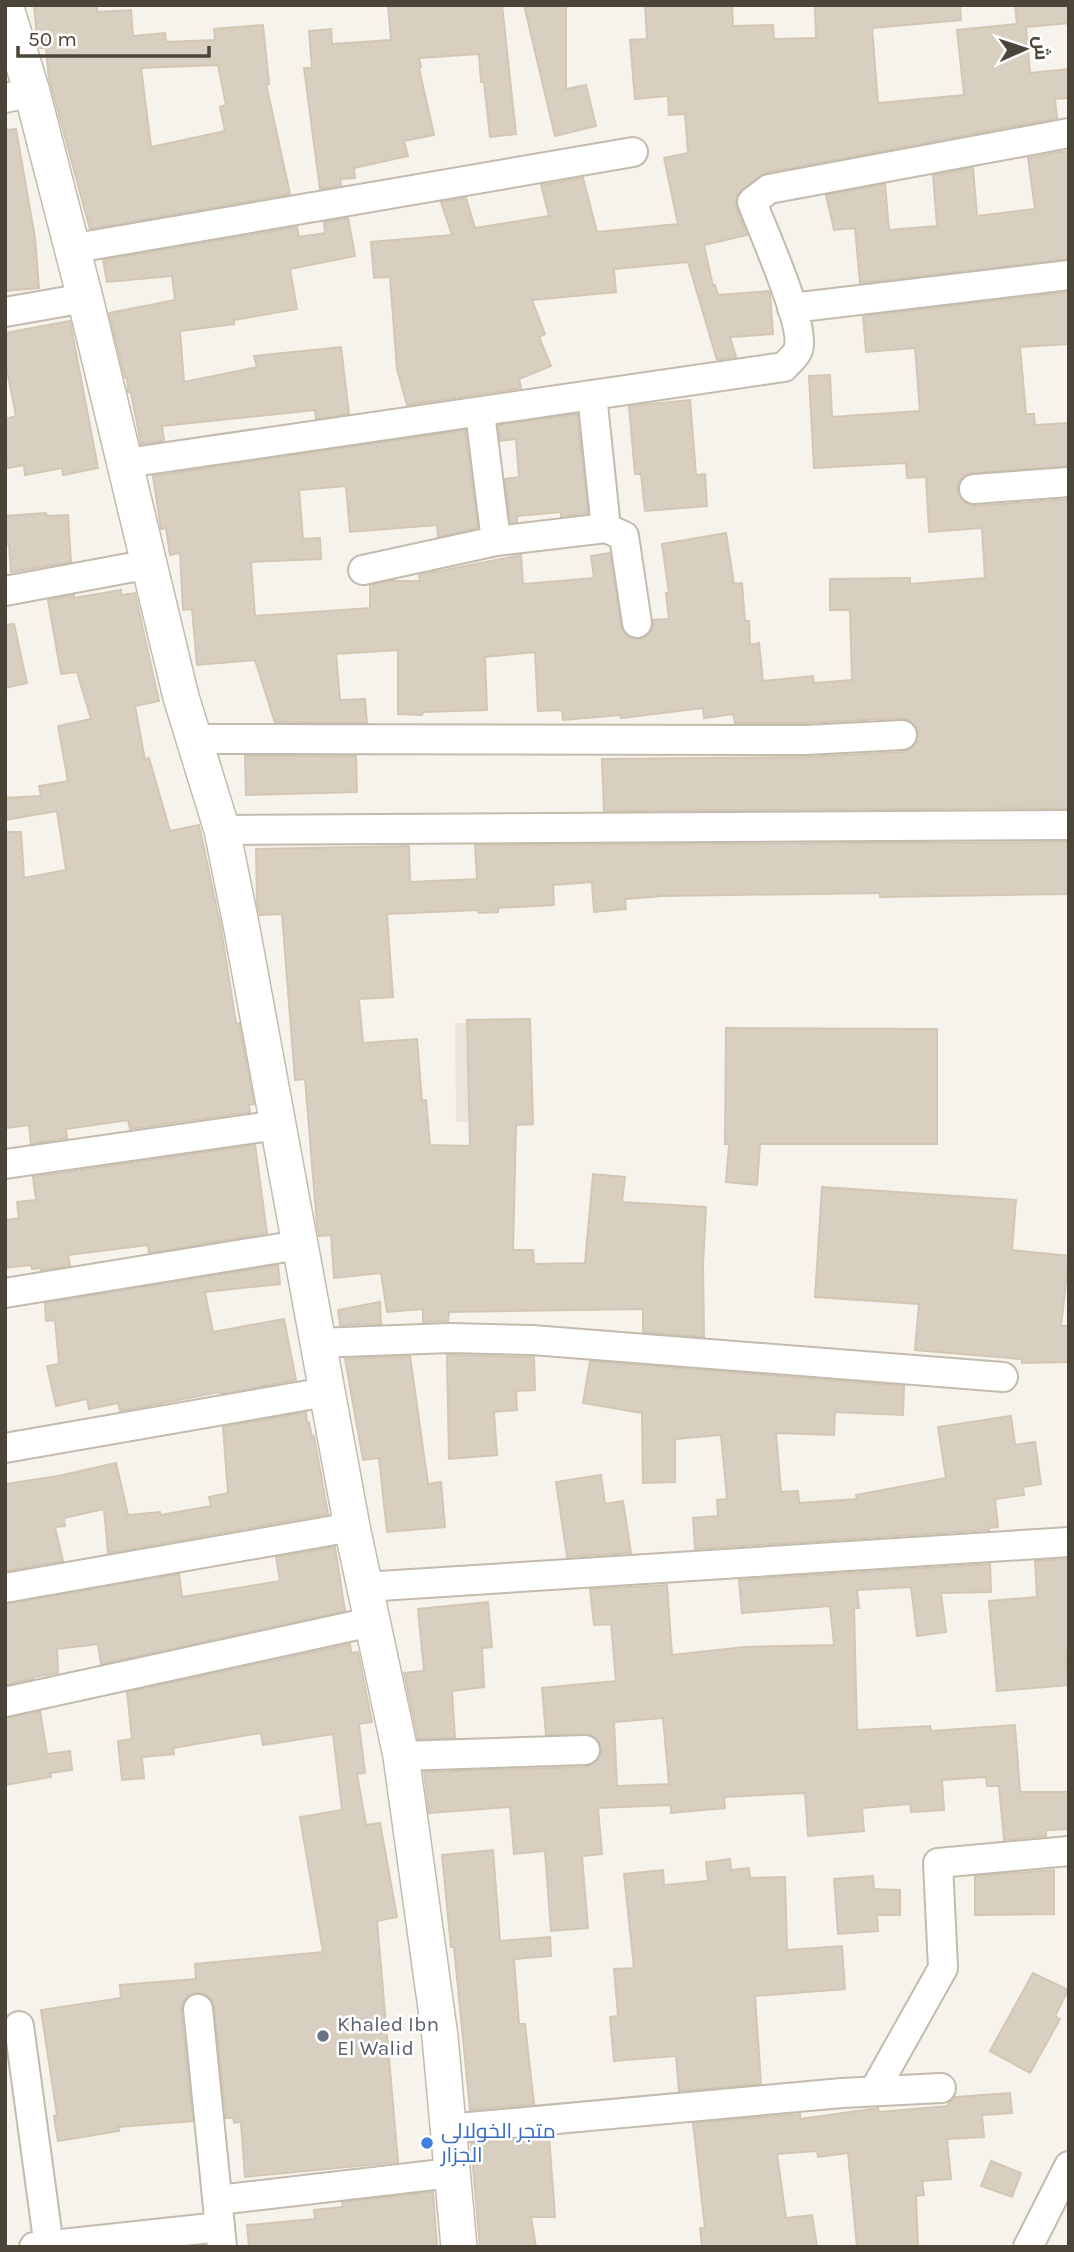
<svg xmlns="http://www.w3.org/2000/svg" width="1074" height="2252" font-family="Karla,Cairo,sans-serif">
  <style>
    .residential { fill: #eae5da }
    .building { fill: #d8cfc1; stroke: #d3c7b4; stroke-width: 2; fill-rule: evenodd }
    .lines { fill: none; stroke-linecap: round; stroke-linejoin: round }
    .minor-casing { stroke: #c2bbae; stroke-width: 32 }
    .tertiary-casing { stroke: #c2bbae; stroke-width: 38 }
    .minor { stroke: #fff; stroke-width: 28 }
    .tertiary { stroke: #fff; stroke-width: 35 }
    .worship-dot { fill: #6b7280; stroke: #fff; stroke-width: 2.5 }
    .shop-dot { fill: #3f7fe0; stroke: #fff; stroke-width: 2.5 }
    .labels { text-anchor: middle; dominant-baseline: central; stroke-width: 5; stroke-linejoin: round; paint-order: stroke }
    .worship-label { font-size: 21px; fill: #5b616d; stroke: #fff; text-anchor: start }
    .shop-label { font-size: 21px; fill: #366cbe; stroke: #fff; text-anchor: start }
  </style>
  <rect width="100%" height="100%" fill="#f6f3ec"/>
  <polygon class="residential" points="455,1023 516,1023 517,1121 456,1122"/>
  <g class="building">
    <path d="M 34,5 L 97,5 L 97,12 L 131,10 L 133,36 L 165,33 L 166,42 L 215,40 L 214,29 L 263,25 L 269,84 L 266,84 L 290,194 L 90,229 L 49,78 L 46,48 L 40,48 L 37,39 ZM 218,65 L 226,105 L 220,107 L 225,131 L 151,147 L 141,68 Z"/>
    <polygon points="388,5 502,5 516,134 490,137 484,82 481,82 479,54 419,58 421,67 419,68 434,135 404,141 408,156 354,168 355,178 340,179 341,185 320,189 304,68 312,68 309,31 331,29 332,44 391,40"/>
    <polygon points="524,5 566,5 566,89 586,85 596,126 555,136"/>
    <polygon points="645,5 732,5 733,26 773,25 774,39 816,38 815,5 960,5 961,20 872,28 878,103 964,95 957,30 1017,24 1015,5 1069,5 1069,23 1026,27 1030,73 1069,69 1069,98 1055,99 1057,118 766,173 742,189 736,197 736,207 747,235 704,245 713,286 715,285 718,295 769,291 770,294 773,334 730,337 736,357 717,360 688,262 614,269 616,292 532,300 545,334 539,337 551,366 519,379 521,388 407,405 397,369 390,277 374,278 371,242 452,235 441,202 466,198 475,228 549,216 541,185 583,178 597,232 678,224 664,158 688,153 685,114 669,115 668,96 635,99 630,40 647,39"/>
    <polygon points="16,129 35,238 39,288 5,291 5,130"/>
    <polygon points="1060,152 1069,152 1069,259 860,283 855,228 834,230 826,195 885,184 889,230 937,226 933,175 973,168 977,216 1035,209 1028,158"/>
    <polygon points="348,218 355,256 290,269 297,309 234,320 234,324 180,331 184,382 257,367 254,356 341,347 349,414 316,419 315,410 162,426 164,441 141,444 131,393 128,392 127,378 125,378 109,313 175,300 172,276 107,282 103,260 297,227 299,237 325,233 324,222"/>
    <polygon points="1069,292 1069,344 1020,347 1026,414 1034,414 1035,425 1069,423 1069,466 972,473 964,476 959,481 957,490 961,499 967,504 975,506 1069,499 1069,808 604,811 602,759 807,757 903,752 910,749 916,743 918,733 916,727 910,721 902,718 806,723 735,723 733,714 704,718 703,708 621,718 621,715 563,720 562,710 538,711 535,652 485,657 487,710 423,712 422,715 398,714 398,650 336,654 340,700 365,699 367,723 275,723 255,660 197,665 192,609 183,610 180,553 170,555 166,528 161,529 153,476 465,430 478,528 438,537 437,525 350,532 346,486 299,490 303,539 320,538 321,559 251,562 255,616 370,608 370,585 390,581 420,581 419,575 521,555 523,584 594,578 591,556 610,553 621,626 624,633 630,638 640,639 647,636 652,630 653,620 669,619 666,593 669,593 662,544 726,533 734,584 742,583 745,621 749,621 750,645 759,643 763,681 813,676 814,683 852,680 850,610 830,610 830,579 910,578 910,584 985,578 982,528 929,532 926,477 907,478 906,463 814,468 809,376 830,375 832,417 920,411 915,348 866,352 863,316"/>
    <polygon points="70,321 98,468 63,475 62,468 25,475 24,465 8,468 5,454 5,419 16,416 5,360 5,333"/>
    <polygon points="690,400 696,475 705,474 707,506 645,511 641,474 635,474 629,406"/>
    <polygon points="577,414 588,513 561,517 561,512 517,516 517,522 510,523 505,479 519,477 516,439 500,441 498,425"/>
    <polygon points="46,513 47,516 68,515 71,562 11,572 9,544 6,544 5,516"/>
    <polygon points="121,590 121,595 135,593 159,701 135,706 145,760 149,758 170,831 199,825 221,928 236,1023 239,1023 254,1104 249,1105 250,1112 130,1129 128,1120 66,1129 67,1138 31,1144 29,1125 5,1128 5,832 21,832 24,878 66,870 57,811 5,820 5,798 41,796 39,786 68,781 58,726 91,719 77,672 61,674 48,600 74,595 74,598"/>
    <polygon points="14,624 27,683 5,688 5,625"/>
    <polygon points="245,756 356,756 357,792 246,795"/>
    <polygon points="1069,842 1069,894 880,897 880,893 663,896 625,899 626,909 594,912 592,882 553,885 554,905 498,908 498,912 479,913 478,910 387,914 393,997 359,999 363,1043 417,1039 422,1101 426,1100 430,1145 470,1146 467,1020 530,1019 533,1124 516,1125 513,1250 533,1250 534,1264 585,1263 593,1174 625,1177 622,1202 706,1207 703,1264 704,1337 643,1332 643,1309 449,1312 448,1321 423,1322 423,1309 387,1312 381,1273 334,1278 331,1235 319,1236 317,1225 305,1079 295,1080 282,914 260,915 257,902 256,849 409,846 410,882 477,879 475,845"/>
    <polygon points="726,1028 937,1029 937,1144 760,1144 757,1185 726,1182 729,1144 725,1144"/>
    <polygon points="255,1145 267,1233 149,1253 148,1245 68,1255 70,1266 41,1270 41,1268 32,1269 31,1265 5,1268 5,1220 19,1218 17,1202 36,1200 33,1177"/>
    <polygon points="822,1187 1016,1200 1012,1250 1069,1256 1061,1326 1069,1326 1069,1362 1022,1363 1022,1359 915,1350 919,1304 815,1297"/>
    <polygon points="278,1265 280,1284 205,1292 213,1332 284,1319 296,1380 221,1394 220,1392 120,1411 118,1403 89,1409 87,1399 56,1406 47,1366 59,1364 55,1320 46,1321 45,1303"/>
    <polygon points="380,1302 381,1324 340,1325 338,1310"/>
    <polygon points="447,1355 534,1357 535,1390 516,1391 517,1410 494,1412 497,1455 449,1459"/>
    <polygon points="410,1356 428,1484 441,1482 445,1527 387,1532 379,1458 363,1460 345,1359"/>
    <polygon points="590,1361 904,1386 903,1415 835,1412 834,1435 776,1433 781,1492 798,1491 799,1503 857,1499 856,1495 946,1478 938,1427 1011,1416 1015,1445 1035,1442 1041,1484 1023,1487 1024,1495 995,1499 998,1527 989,1528 989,1530 695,1549 693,1518 718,1516 717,1500 727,1499 721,1435 675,1439 675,1482 643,1483 642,1413 583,1403"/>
    <polygon points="306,1412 307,1423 309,1422 312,1437 314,1436 328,1514 108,1553 104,1509 64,1518 65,1526 55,1527 63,1561 5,1571 5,1484 58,1476 116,1463 128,1515 160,1512 161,1515 211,1506 209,1497 228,1493 223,1427"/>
    <polygon points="601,1475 605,1504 623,1501 631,1553 567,1557 556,1482"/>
    <polygon points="335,1547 345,1611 101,1664 98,1644 57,1649 58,1673 34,1677 34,1679 5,1685 5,1604 179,1574 182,1597 280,1581 276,1557"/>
    <polygon points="1069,1559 1069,1650 1066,1651 1068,1685 997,1691 989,1601 1037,1597 1035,1561"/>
    <path d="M 990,1564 L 991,1592 L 941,1593 L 946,1632 L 917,1636 L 911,1587 L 857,1590 L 859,1608 L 854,1608 L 857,1730 L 930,1726 L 931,1731 L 1015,1725 L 1020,1792 L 1069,1792 L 1069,1829 L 1046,1830 L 1046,1836 L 1004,1840 L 999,1786 L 987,1786 L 986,1777 L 942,1780 L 944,1810 L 911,1812 L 910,1804 L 862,1808 L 864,1831 L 808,1836 L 805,1793 L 724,1797 L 725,1808 L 671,1813 L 671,1805 L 598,1808 L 602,1854 L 582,1856 L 588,1928 L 551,1931 L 545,1851 L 514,1854 L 510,1807 L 429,1813 L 424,1772 L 586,1767 L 593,1764 L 599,1758 L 602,1750 L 599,1742 L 592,1735 L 546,1735 L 542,1688 L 616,1681 L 611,1624 L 594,1625 L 590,1589 L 667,1585 L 672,1655 L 744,1647 L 834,1645 L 830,1606 L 742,1613 L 739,1580 ZM 663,1718 L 669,1784 L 617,1786 L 614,1722 Z"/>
    <polygon points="488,1602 492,1647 482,1648 484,1687 452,1691 455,1738 418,1739 404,1673 424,1671 418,1609"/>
    <polygon points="350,1644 351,1653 358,1652 372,1722 359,1724 365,1773 357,1774 366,1825 380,1823 397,1917 377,1921 398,2162 245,2177 241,2122 234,2123 233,2118 226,2118 214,2007 212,2000 205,1994 197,1992 188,1996 183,2003 181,2010 193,2121 118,2127 119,2131 58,2141 54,2116 57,2115 41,2010 121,1998 120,1985 196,1979 195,1964 323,1952 300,1817 342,1810 333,1734 263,1745 261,1733 173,1748 174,1754 142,1757 144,1778 122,1780 118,1741 132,1739 127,1692"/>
    <polygon points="40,1711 47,1754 70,1751 72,1770 50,1773 51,1777 5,1785 5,1718"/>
    <polygon points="493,1850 500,1941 550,1937 551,1956 514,1959 519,2024 525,2024 534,2104 470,2110 454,1947 451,1947 442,1855"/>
    <polygon points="730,1859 731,1870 749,1868 750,1878 785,1877 787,1950 842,1946 845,1989 755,1996 761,2084 679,2091 676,2056 614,2061 610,2017 618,2016 614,1969 634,1968 624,1874 663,1870 664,1885 708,1881 706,1862"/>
    <polygon points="1054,1870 1054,1914 975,1915 975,1876"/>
    <polygon points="873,1876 874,1889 900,1890 900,1915 877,1915 878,1931 838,1934 834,1879"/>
    <polygon points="1033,1973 1068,1990 1055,2016 1060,2019 1030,2073 990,2051"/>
    <polygon points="1010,2093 1012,2113 982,2115 984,2137 947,2139 951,2179 922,2181 924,2195 916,2196 918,2247 857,2247 848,2153 818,2157 817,2151 777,2154 786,2218 812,2215 817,2247 702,2247 700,2228 705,2228 693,2123 800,2114 800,2119 878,2108 879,2112 948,2106 948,2103 955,2097"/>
    <polygon points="549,2136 555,2217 531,2217 536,2247 480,2247 471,2144"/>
    <polygon points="991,2161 1021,2173 1012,2197 981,2186"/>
    <polygon points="433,2192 437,2247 249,2247 247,2225 315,2219 314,2210 343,2207 342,2202"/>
  </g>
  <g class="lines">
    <g class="minor-casing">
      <g id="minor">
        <polyline points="5,98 32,92"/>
        <polyline points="70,249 633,152"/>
        <polyline points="792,308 1069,275"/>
        <polyline points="5,312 85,298"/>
        <polyline points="592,395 606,528"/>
        <polyline points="480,413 496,541"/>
        <path d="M 126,463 L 784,367 C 788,362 796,356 798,350 C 807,327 762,229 752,202 L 769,189 L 1069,133"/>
        <polyline points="974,489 1069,482"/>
        <polyline points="363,570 496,541 606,528 624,536 637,623"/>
        <polyline points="5,591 150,564"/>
        <polyline points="195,739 806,740 902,735"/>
        <polyline points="222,830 1069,825"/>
        <polyline points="5,1164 278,1125"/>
        <polyline points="5,1293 299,1245"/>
        <polyline points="317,1343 450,1338 532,1340 1003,1377"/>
        <polyline points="5,1448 326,1392"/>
        <polyline points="364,1587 1069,1542"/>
        <polyline points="5,1588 352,1527"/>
        <polyline points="5,1702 371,1622"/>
        <polyline points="401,1756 585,1750"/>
        <polyline points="198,2009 222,2247"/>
        <polyline points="19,2026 49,2247"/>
        <polyline points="874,2091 943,1968 938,1863 1069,1851"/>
        <polyline points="447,2129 842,2093 941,2088"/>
        <polyline points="218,2200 451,2173"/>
        <polyline points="34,2247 220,2227"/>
        <polyline points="1028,2247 1069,2166"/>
      </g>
    </g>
    <g class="tertiary-casing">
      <polyline id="tertiary" points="5,5 32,92 85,298 181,697 222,830 241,924 352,1527 401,1756 440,2037 459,2247"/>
    </g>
    <use href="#minor" class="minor"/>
    <use href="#tertiary" class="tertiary"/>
  </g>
  <circle class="worship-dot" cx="323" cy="2036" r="7"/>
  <circle class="shop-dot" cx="427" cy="2143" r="7"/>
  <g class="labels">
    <g class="worship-label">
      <text x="337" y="2024">Khaled Ibn<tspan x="337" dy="24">El Walid</tspan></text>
    </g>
    <g class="shop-label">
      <text x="441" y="2131">متجر الخولالي<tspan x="441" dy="24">الجزار</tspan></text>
    </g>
  </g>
  <rect width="1074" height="2252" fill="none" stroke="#4b4439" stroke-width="14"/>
  <g transform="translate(1025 49) rotate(87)" stroke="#ffffff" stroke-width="5" paint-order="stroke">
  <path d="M0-5L12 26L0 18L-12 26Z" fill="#4b4439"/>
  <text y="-10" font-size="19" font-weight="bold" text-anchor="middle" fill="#4b4439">ش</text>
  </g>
  <path d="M18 46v10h191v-10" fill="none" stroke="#4b4439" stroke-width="3.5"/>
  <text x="28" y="46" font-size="21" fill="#4b4439" stroke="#ffffff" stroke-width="5" paint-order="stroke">50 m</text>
</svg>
